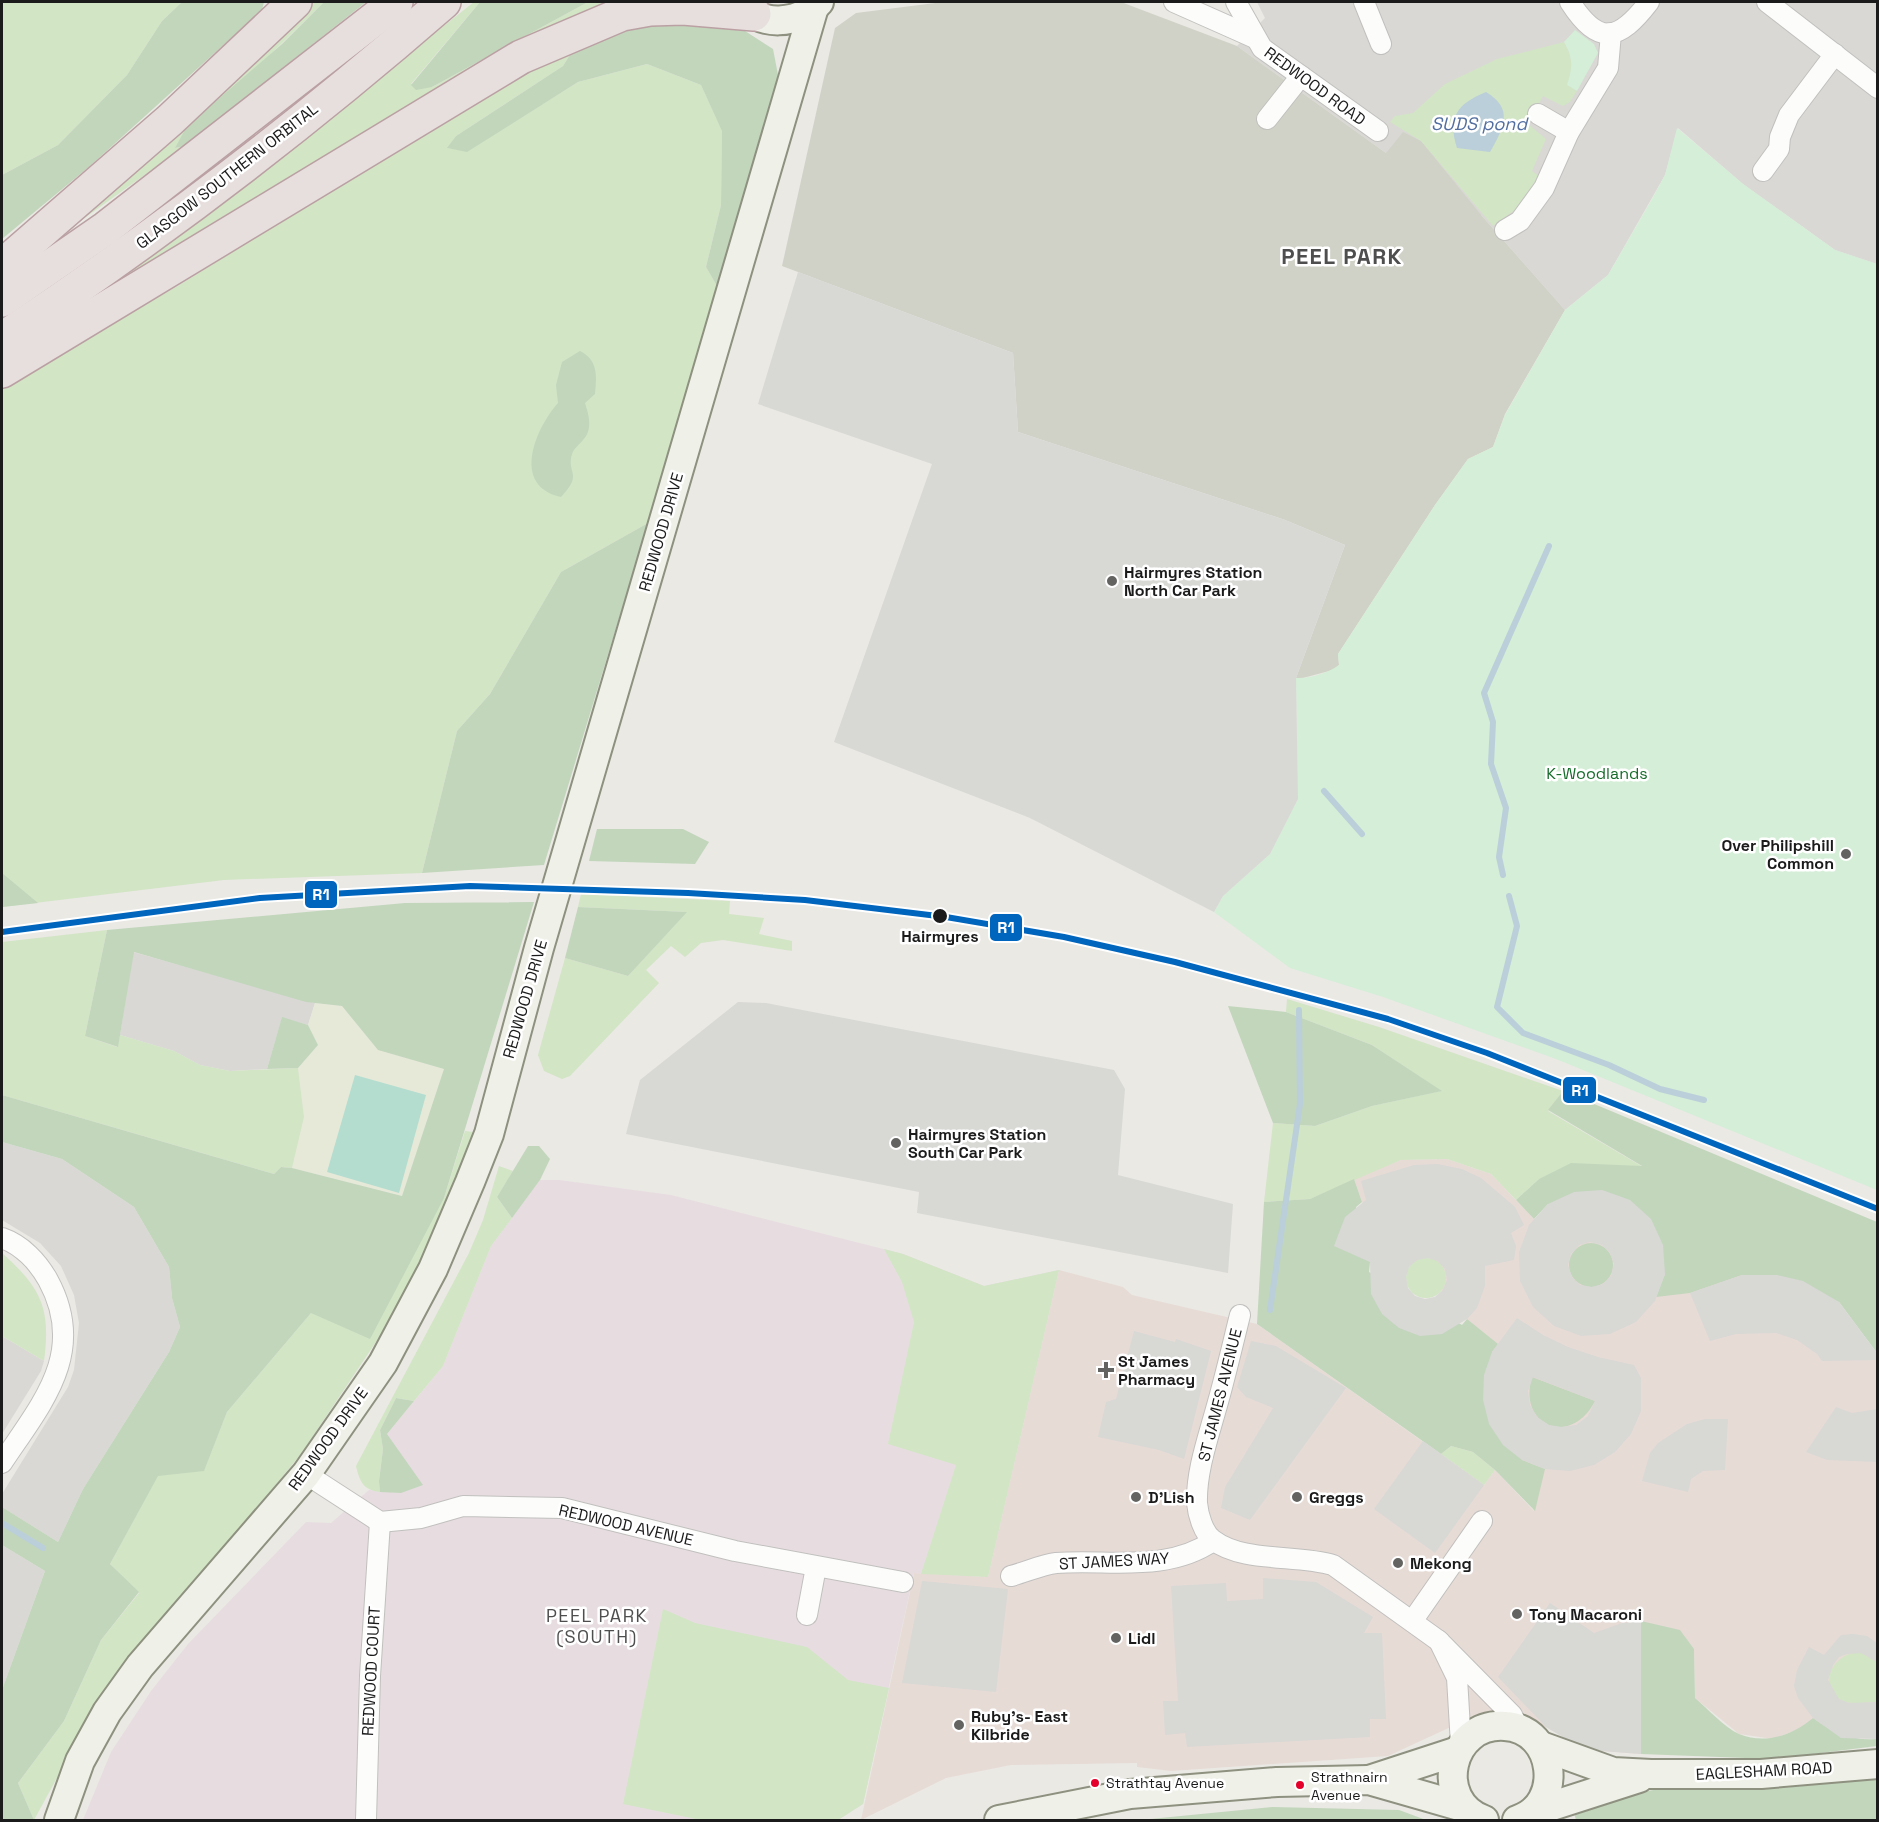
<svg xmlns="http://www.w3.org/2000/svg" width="1879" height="1822" font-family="'Space Grotesk',sans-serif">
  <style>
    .residential { fill: #d9d8d5 }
    .commercial { fill: #e7dbd6 }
    .industrial { fill: #e7dde1 }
    .construction { fill: #d1d2c7 }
    .farmland { fill: #e6e9d8 }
    .grass { fill: #d2e5c5 }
    .forest { fill: #c2d6bc }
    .park { fill: #d4eed7 }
    .pitch { fill: #b4ddd0 }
    .parking { fill: #d8d8d5; fill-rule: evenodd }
    .water { fill: #bacfda }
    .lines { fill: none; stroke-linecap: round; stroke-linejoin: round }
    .stream { stroke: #bacfda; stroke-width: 6 }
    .street-casing { stroke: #c1c0be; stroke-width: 22 }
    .secondary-casing { stroke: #8e917f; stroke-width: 32 }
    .highway-casing { stroke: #bba0a3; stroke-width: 36 }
    .street { stroke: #fcfcfb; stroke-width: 20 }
    .secondary { stroke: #eff1e9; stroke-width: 28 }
    .highway { stroke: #e7dfde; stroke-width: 33 }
    .rail-1-casing { stroke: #fff; stroke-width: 10 }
    .rail-1 { stroke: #0065bd; stroke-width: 6 }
    .poi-dot { fill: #636361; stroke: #fff; stroke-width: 2 }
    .stop-dot { fill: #1b1b1b; stroke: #fff; stroke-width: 2 }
    .bus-dot { fill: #e4002b; stroke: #fff; stroke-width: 2 }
    .labels { text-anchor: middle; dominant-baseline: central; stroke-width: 5; stroke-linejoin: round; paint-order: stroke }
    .bus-label { font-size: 14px; fill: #1b1b1b; stroke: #fff; text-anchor: start }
    .street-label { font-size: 16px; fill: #1b1b1b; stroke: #fff }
    .poi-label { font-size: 16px; font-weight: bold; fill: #1b1b1b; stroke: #fff; text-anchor: start }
    .park-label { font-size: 16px; fill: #166c2a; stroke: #fff }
    .stop-label { font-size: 16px; font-weight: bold; fill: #1b1b1b; stroke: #fff }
    .water-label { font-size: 18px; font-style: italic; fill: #536fa0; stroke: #fff }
    .neighbourhood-label { font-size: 18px; letter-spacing: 1.5px; fill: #4e4e4e; stroke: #fff }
    .district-label { font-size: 22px; font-weight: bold; letter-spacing: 1.5px; fill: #4e4e4e; stroke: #fff }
    .line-badge { stroke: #fff; stroke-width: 2 }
    .badge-label { font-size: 16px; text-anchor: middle; font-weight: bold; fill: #fff }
  </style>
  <rect width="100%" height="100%" fill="#eae9e4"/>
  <g class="residential">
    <polygon points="1257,2 1877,2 1877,264 1835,250 1743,184 1678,128 1665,175 1608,275 1565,310 1482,216 1386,153 1237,46 1265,18"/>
    <polygon points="133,952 315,1003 308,1025 282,1018 267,1069 230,1071 200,1065 174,1051 120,1035"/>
    <polygon points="2,1142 62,1159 134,1207 169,1267 172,1298 180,1327 169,1352 83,1489 58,1542 2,1507 2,1494 68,1387 74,1370 79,1323 74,1295 61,1266 40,1243 2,1220"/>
    <polygon points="2,1336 44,1361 41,1371 2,1434"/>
    <polygon points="2,1545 45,1571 2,1690"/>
  </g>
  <polygon class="commercial" points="1447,1159 1491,1174 1534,1219 1742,1275 1877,1353 1877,1738 1799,1729 1773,1739 1739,1734 1695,1698 1694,1649 1641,1622 1641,1754 1602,1751 1575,1744 1546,1727 1498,1713 1453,1726 1388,1756 1171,1771 1137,1767 1137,1763 1011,1765 946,1778 861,1820 914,1573 988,1577 1059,1270 1123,1287 1132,1295 1257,1324 1484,1485 1495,1470 1534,1511 1467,1319 1362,1202 1354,1179 1401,1160"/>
  <polygon class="industrial" points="540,1180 559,1180 671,1195 903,1254 984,1286 1059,1270 988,1577 914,1573 863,1804 838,1820 83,1820 111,1752 151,1691 188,1644 306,1522 331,1523 369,1490 401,1493 387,1434 443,1366 491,1246"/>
  <polygon class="construction" points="943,2 1121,2 1237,46 1386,153 1403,132 1421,141 1482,216 1565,310 1505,414 1493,447 1468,459 1435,505 1338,654 1339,665 1333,670 1303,678 1296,678 1345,545 1285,520 1018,432 1013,353 782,266 835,28 856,13"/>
  <polygon class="farmland" points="315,1003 342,1006 378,1050 445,1069 402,1196 292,1168 304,1117 298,1068 318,1045 308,1025"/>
  <g class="grass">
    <polygon points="2,2 182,2 162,21 127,75 58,145 2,175"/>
    <polygon points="306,2 324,2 175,148 185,146 19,265"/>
    <polygon points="474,2 480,2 411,84 432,87 588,2 650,2 57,320 285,151"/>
    <path d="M 1564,42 C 1573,58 1573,67 1568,85 L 1577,91 L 1570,102 L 1563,106 L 1543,96 L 1528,124 L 1546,139 L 1532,171 L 1540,177 L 1523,204 L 1493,226 L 1421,141 L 1390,122 L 1395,116 L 1413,113 L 1445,84 L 1497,59 Z"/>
    <polygon points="576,45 563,66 456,136 448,148 467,151 578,82 647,64 701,85 722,130 721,205 706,267 717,286 648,523 561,572 490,694 457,731 422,873 224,880 2,907 2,386 176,287 497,88"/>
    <polygon points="581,894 730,901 729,914 764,918 759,934 792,941 792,951 723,940 701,943 685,957 671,946 646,970 659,983 570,1076 562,1079 544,1071 538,1055 565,958 628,976 686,912 578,907"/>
    <polygon points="107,930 85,1036 117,1047 120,1035 174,1051 200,1065 230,1071 298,1068 304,1117 292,1168 281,1167 274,1174 2,1095 2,942"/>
    <polygon points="1287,999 1379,1027 1563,1091 1548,1111 1643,1167 1539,1179 1516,1200 1491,1174 1447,1159 1401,1160 1310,1199 1264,1202 1273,1123 1315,1126 1372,1106 1441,1091 1372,1045 1286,1012"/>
    <polygon points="465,1131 473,1132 441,1222 400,1306 301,1454 191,1588 76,1743 34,1820 18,1783 64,1721 101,1640 139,1593 110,1564 158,1475 204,1470 227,1412 311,1313 444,1198"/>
    <path d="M 499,1166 L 513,1171 L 497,1197 L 512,1218 L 491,1246 L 443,1366 L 414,1401 L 396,1398 L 380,1430 L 383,1449 L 379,1480 L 380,1492 C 363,1490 360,1482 356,1466 L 469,1253 L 483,1220 Z"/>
    <polygon points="884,1249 903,1254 984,1286 1059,1270 988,1577 921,1574 956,1465 888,1444 914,1322 902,1282"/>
    <path d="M 2,1253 C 41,1288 51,1308 44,1361 L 2,1336 Z"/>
    <circle cx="1426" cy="1278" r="20"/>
    <polygon points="1451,1446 1473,1452 1495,1470 1484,1485 1441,1454"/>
    <polygon points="663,1609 695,1623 807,1647 848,1680 889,1688 863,1804 838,1820 701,1820 623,1804"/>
    <path d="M 1853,1653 L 1861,1653 L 1877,1662 L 1877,1702 C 1867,1702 1849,1706 1839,1699 C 1818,1684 1833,1657 1853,1653 Z"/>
  </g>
  <g class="forest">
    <polygon points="182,2 264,2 262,10 90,166 2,239 2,175 58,145 127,75 162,21"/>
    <polygon points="324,2 366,2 185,146 175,148 187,126 282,44"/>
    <polygon points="480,2 588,2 432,87 416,90 411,85"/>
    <polygon points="647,24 710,26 745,31 773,49 779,80 717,286 706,267 721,205 722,131 701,85 647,64 578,82 467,152 447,148 456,136 563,66 576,45"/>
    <path d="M 580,351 C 598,360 597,376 595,394 L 585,403 C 589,415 593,430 583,440 C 579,445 574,448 572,454 C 566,474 584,473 561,497 C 511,486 535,429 558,403 L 556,385 L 562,362 Z"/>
    <polygon points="648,523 544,865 422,873 457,731 490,694 561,572"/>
    <polygon points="597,829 683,829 709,842 695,864 589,861"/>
    <polygon points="2,873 38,903 2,907"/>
    <polygon points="534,902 444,1198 370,1339 311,1313 227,1412 204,1471 158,1476 110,1564 139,1592 101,1640 64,1721 18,1783 34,1820 2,1820 2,1690 45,1571 2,1545 2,1507 58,1542 83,1489 169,1352 180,1327 172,1298 169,1267 134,1207 62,1159 2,1142 2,1095 274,1174 281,1167 292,1168 402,1196 444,1069 378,1050 342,1006 306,1002 134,952 118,1047 85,1036 107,930 405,903"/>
    <polygon points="578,907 687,912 628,976 565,958"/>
    <polygon points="1228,1006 1286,1012 1372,1045 1442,1091 1372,1106 1315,1126 1273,1123"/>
    <polygon points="282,1017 308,1025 318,1045 298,1068 267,1069"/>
    <polygon points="1563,1091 1877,1222 1877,1353 1839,1302 1742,1275 1690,1293 1656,1297 1665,1274 1548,1204 1534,1219 1516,1200 1539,1179 1571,1163 1642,1166 1548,1110"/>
    <polygon points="528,1146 539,1146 550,1159 540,1180 512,1218 497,1197"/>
    <polygon points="1354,1179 1362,1202 1356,1207 1370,1262 1369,1272 1462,1325 1467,1319 1498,1344 1492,1352 1522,1460 1545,1469 1535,1511 1495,1470 1473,1452 1451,1446 1441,1454 1257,1324 1264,1202 1310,1199"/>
    <circle cx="1591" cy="1265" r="22"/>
    <path d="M 1532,1377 L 1595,1401 C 1571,1448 1517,1426 1532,1377 Z"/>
    <polygon points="396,1398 414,1401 387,1434 423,1485 401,1493 380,1492 379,1481 383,1449 380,1430"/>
    <path d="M 1641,1621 L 1680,1630 L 1694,1649 L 1695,1698 C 1708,1709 1724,1727 1739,1734 C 1765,1745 1793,1735 1813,1718 C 1833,1733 1852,1741 1877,1739 L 1877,1746 L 1772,1759 L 1641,1754 Z"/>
    <polygon points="1877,1779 1877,1820 1576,1820 1574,1813 1619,1797 1658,1789 1770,1789"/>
    <polygon points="1273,1807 1399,1810 1426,1820 1140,1820"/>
  </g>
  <g class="park">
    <path d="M 1575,30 L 1594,44 L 1598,53 L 1577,91 L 1567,85 C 1573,67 1573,58 1564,42 Z"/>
    <path d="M 1677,128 L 1743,184 L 1835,250 L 1877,264 L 1877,1190 L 1556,1059 L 1383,997 L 1290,968 L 1214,912 L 1223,896 L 1270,854 L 1298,799 L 1296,678 C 1309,679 1328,673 1339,665 L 1338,654 L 1435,505 L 1468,459 L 1493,447 L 1505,415 L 1565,310 L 1608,275 L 1651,201 L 1665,175 Z"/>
  </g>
  <polygon class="pitch" points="355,1075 426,1095 399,1193 327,1172"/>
  <g class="parking">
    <polygon points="798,272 1013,353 1018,432 1285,520 1345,545 1296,678 1298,799 1270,854 1223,896 1214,912 1030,818 834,742 932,464 758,404"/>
    <polygon points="738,1002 766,1003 1114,1070 1125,1089 1118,1175 1233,1204 1228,1273 917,1213 919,1192 626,1134 640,1080"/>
    <path d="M 1437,1164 L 1462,1169 L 1481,1178 L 1515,1207 L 1524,1225 L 1511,1233 L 1516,1246 L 1514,1260 L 1485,1266 L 1485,1286 L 1477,1308 L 1467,1319 L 1442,1334 L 1420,1336 L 1399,1328 L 1382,1314 L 1371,1294 L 1370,1262 L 1334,1246 L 1345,1217 L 1366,1200 L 1361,1181 L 1414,1165 ZM 1428,1258 L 1438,1261 L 1445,1269 L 1447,1280 L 1443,1290 L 1435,1297 L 1425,1299 L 1415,1296 L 1408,1288 L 1406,1277 L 1409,1267 L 1417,1260 Z"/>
    <path d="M 1602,1190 L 1630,1200 L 1651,1219 L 1663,1245 L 1665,1274 L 1655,1301 L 1636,1322 L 1610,1334 L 1581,1336 L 1554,1326 L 1533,1307 L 1520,1281 L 1519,1252 L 1529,1225 L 1548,1204 L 1574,1192 ZM 1590,1242 L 1602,1245 L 1610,1253 L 1614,1264 L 1611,1276 L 1603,1284 L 1592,1287 L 1580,1285 L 1572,1277 L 1568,1265 L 1571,1254 L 1579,1245 Z"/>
    <polygon points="1742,1275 1777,1275 1803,1281 1839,1302 1877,1353 1877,1360 1822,1361 1817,1354 1797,1340 1776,1333 1736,1334 1710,1341 1690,1293"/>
    <path d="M 1517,1318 L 1543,1335 L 1568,1347 L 1598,1357 L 1634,1365 L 1641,1378 L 1641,1411 L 1631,1434 L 1615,1452 L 1594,1465 L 1570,1471 L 1545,1469 L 1522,1460 L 1503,1445 L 1489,1424 L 1483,1400 L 1484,1375 L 1492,1352 ZM 1533,1377 L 1595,1401 L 1588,1416 L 1576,1425 L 1562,1427 L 1549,1425 L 1537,1417 L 1530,1405 L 1528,1391 Z"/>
    <polygon points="1134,1331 1175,1342 1176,1339 1211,1351 1184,1459 1159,1450 1098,1437 1106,1402 1116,1399"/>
    <polygon points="1251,1341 1276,1346 1346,1388 1250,1520 1221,1508 1225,1487 1273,1408 1246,1397 1237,1387"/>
    <polygon points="1836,1407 1852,1413 1877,1409 1877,1462 1827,1460 1806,1452"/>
    <polygon points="1705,1419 1728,1419 1725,1470 1703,1471 1691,1479 1688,1492 1642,1481 1650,1453 1658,1443 1687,1424"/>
    <polygon points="1423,1441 1484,1485 1435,1553 1374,1509"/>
    <polygon points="1263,1578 1316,1582 1373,1617 1364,1633 1382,1633 1386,1719 1370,1719 1370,1737 1187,1747 1185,1733 1165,1735 1163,1701 1178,1701 1171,1586 1226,1583 1227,1601 1263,1599"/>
    <polygon points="922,1581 1008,1589 996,1692 902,1683"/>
    <polygon points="1550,1603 1594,1633 1622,1623 1641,1621 1641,1754 1602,1751 1575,1744 1546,1727 1498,1677"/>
    <polygon points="1853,1634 1867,1636 1877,1643 1877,1662 1861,1653 1847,1654 1839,1657 1833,1665 1828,1680 1839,1699 1849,1703 1877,1702 1877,1739 1841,1738 1813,1718 1798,1698 1794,1686 1797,1670 1809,1647 1824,1655 1841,1635"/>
  </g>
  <path class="water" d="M 1486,92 C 1514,109 1504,127 1490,152 L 1457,148 C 1447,117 1457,104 1486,92 Z"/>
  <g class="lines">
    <g class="stream">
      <polyline points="1324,791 1362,834"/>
      <polyline points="1503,875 1499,857 1506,808 1491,764 1493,722 1484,693 1549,546"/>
      <polyline points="1509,896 1517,926 1497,1007 1523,1033 1609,1065 1660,1089 1704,1100"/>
      <polyline points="1270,1310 1300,1104 1299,1010"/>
      <polyline points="2,1523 43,1548"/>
    </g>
    <g class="street-casing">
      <g id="street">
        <polyline points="1174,2 1255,38"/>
        <polyline points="1236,2 1262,48 1378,131"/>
        <polyline points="1364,2 1381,44"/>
        <path d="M 1570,2 C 1599,47 1619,41 1649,2"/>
        <polyline points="1767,2 1878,88"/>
        <polyline points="1538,114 1569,132"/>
        <polyline points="1267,119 1301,76"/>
        <polyline points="1763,171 1779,149 1780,137 1789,115 1835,54"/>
        <polyline points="1505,230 1520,221 1544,188 1569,132 1608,68 1611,33"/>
        <path d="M 2,1238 C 22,1245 38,1262 48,1280 C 88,1353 41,1404 2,1463"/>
        <path d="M 1240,1315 C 1232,1347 1225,1378 1216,1409 C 1208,1438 1196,1472 1197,1503 C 1198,1514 1203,1533 1213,1540 C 1243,1563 1297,1554 1333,1565 L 1439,1641"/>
        <polyline points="306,1474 380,1522 421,1518 463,1506 562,1508 735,1551 903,1582"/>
        <path d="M 1011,1576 C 1026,1572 1041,1565 1056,1563 C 1109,1559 1166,1573 1213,1541"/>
        <polyline points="807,1615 816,1567"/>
        <polyline points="1413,1620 1482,1521"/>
        <polyline points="1461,1745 1457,1678 1439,1641 1512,1715 1519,1729"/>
        <polyline points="366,1820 370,1676 380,1522"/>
      </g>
    </g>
    <g class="secondary-casing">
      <g id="secondary">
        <path d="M 740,2 C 759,28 799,25 819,2"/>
        <polyline points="1541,1746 1613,1772 1651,1774 1761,1774 1878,1764"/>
        <polyline points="1369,1780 1458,1751"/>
        <polyline points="1533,1812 1639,1778"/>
        <polyline points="59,1820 80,1761 107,1712 140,1666 306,1474 383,1363 433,1269 470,1182 489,1134 539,948 814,7"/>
        <polyline points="999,1820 1130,1794 1277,1782 1369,1780 1463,1807"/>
        <path d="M 1484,1820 C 1432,1801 1449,1722 1505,1726 C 1556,1729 1565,1805 1517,1820"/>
      </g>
    </g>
    <g class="highway-casing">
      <g id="highway">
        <polyline points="2,266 170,120 295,2"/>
        <polyline points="2,300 106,228 396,2"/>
        <path d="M 2,339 C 156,237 305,123 444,2"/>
        <polyline points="2,371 521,57 622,14 650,9 683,8 754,14"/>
      </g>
    </g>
    <use href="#street" class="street"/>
    <use href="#secondary" class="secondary"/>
    <use href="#highway" class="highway"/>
    <g class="rail-1-casing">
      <polyline id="rail-1" points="2,932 260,898 470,886 688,893 805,900 946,917 1064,937 1175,962 1388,1019 1487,1053 1878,1209"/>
    </g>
    <use href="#rail-1" class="rail-1"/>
  </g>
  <g class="poi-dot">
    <circle cx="1112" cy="581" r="6"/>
    <circle cx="1846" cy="854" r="6"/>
    <circle cx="896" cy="1143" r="6"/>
    <path d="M1103 1361h6v6h6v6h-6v6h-6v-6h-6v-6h6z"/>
    <circle cx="1136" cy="1497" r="6"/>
    <circle cx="1297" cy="1497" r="6"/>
    <circle cx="1398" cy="1563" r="6"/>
    <circle cx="1517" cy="1614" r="6"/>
    <circle cx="1116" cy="1638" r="6"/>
    <circle cx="959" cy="1725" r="6"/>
  </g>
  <circle class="stop-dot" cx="940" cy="916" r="8"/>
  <g class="bus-dot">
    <circle cx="1095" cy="1783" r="5"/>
    <circle cx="1300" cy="1785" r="5"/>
  </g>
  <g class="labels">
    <g class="bus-label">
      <text x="1311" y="1777">Strathnairn<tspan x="1311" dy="18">Avenue</tspan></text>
      <text x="1106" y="1783">Strathtay Avenue</text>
    </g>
    <g class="street-label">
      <text transform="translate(1315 86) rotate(36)">REDWOOD ROAD</text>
      <text transform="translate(227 176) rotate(-38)">GLASGOW SOUTHERN ORBITAL</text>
      <text transform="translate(661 532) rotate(-74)">REDWOOD DRIVE</text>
      <text transform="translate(525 999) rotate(-74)">REDWOOD DRIVE</text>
      <text transform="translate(1220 1395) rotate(-76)">ST JAMES AVENUE</text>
      <text transform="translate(328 1439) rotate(-54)">REDWOOD DRIVE</text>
      <text transform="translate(626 1525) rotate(13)">REDWOOD AVENUE</text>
      <text transform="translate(1114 1561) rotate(-3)">ST JAMES WAY</text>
      <text transform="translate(371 1671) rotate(-87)">REDWOOD COURT</text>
      <text transform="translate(1764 1771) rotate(-3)">EAGLESHAM ROAD</text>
    </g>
    <g class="poi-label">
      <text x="1124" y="572">Hairmyres Station<tspan x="1124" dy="18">North Car Park</tspan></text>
      <text x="1834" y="845" text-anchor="end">Over Philipshill<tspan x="1834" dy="18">Common</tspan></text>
      <text x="908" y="1134">Hairmyres Station<tspan x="908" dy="18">South Car Park</tspan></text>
      <text x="1118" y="1361">St James<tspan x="1118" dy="18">Pharmacy</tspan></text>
      <text x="1148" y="1497">D'Lish</text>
      <text x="1309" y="1497">Greggs</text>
      <text x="1410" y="1563">Mekong</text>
      <text x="1529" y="1614">Tony Macaroni</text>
      <text x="1128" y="1638">Lidl</text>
      <text x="971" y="1716">Ruby's- East<tspan x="971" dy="18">Kilbride</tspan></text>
    </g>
    <g class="park-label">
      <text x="1597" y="773">K-Woodlands</text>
    </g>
    <g class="stop-label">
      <text x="940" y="936">Hairmyres</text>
    </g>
    <g class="water-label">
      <text x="1479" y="123">SUDS pond</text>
    </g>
    <g class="neighbourhood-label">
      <text x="597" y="1615">PEEL PARK<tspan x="597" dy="21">(SOUTH)</tspan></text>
    </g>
    <g class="district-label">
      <text x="1342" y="256">PEEL PARK</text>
    </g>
  </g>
  <g class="line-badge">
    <rect x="304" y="880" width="34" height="29" rx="6" fill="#0065bd"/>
    <rect x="989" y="913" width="34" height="29" rx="6" fill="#0065bd"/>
    <rect x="1562" y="1076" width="35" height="28" rx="6" fill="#0065bd"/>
  </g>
  <g class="badge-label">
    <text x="321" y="900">R1</text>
    <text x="1006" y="933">R1</text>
    <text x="1580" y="1096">R1</text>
  </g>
  <rect width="1879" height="1822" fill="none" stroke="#1b1b1b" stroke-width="6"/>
</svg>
